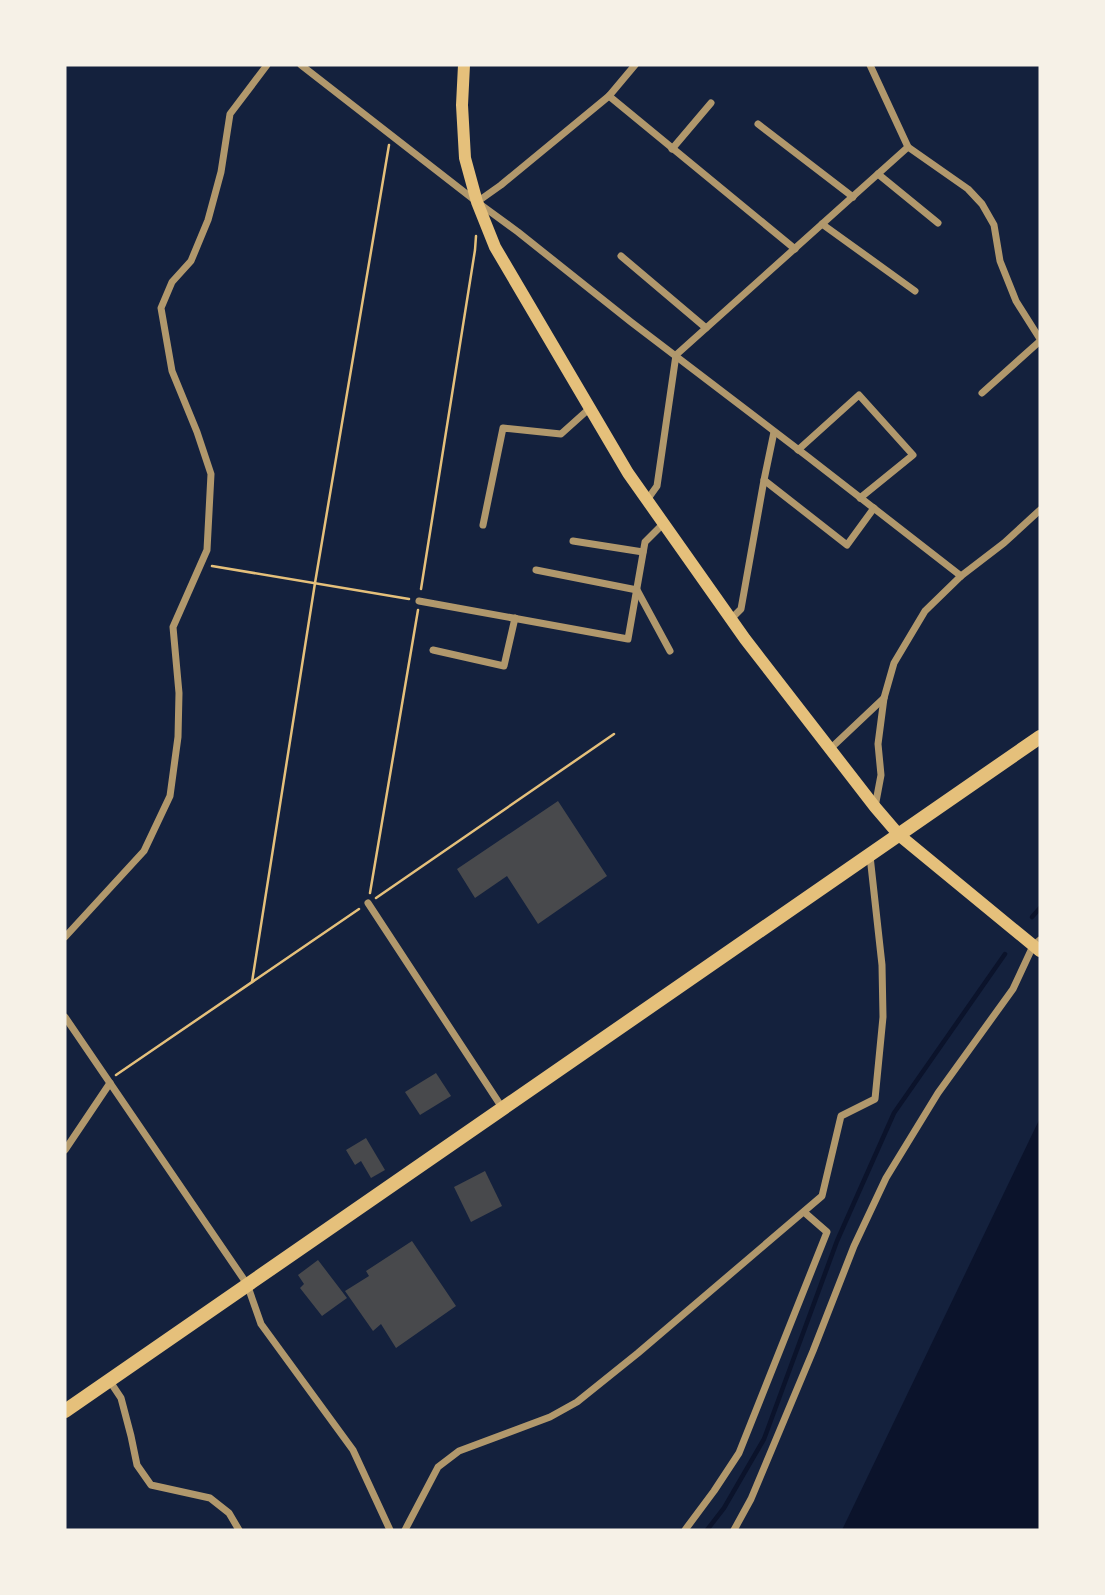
<svg xmlns="http://www.w3.org/2000/svg" width="1105" height="1595" font-family="Rubik,sans-serif">
  <style>
    .water { fill: #0b132b }
    .lines { fill: none; stroke-linecap: round; stroke-linejoin: round }
    .stream { stroke: #0b132b; stroke-width: 4.5 }
    .building { fill: #48494c }
    .path { stroke: #e5c07b; stroke-width: 2.5 }
    .minor { stroke: #b1986c; stroke-width: 7 }
    .secondary { stroke: #e5c07b; stroke-width: 12 }
    .trunk { stroke: #e5c07b; stroke-width: 14 }
  </style>
  <rect width="100%" height="100%" fill="#14213d"/>
  <polygon class="water" points="1040,1118 1040,1530 842,1530"/>
  <g class="lines">
    <g class="stream">
      <polyline points="1032,917 1040,908"/>
      <polyline points="707,1530 724,1508 764,1439 837,1241 894,1113 1005,954"/>
    </g>
  </g>
  <g class="building">
    <polygon points="558,801 607,876 538,924 507,876 475,898 457,869"/>
    <polygon points="436,1073 451,1096 420,1115 405,1092"/>
    <polygon points="366,1138 385,1170 371,1178 361,1161 355,1165 346,1150"/>
    <polygon points="485,1171 502,1206 471,1222 454,1187"/>
    <polygon points="412,1241 456,1306 396,1348 381,1324 373,1331 345,1291 369,1276 366,1271"/>
    <polygon points="318,1260 347,1298 322,1316 300,1288 304,1284 298,1275"/>
  </g>
  <g class="lines">
    <g class="path">
      <polyline points="212,566 409,599"/>
      <polyline points="421,589 475,250 476,236"/>
      <polyline points="370,893 418,610"/>
      <polyline points="376,898 614,734"/>
      <polyline points="252,982 315,583 389,145"/>
      <polyline points="116,1075 359,909"/>
    </g>
    <g class="minor">
      <polyline points="301,65 477,202 518,232 631,322 808,457 961,576"/>
      <polyline points="870,65 908,147 968,189 982,204 994,225 1000,261 1016,301 1040,339"/>
      <polyline points="609,96 795,249"/>
      <polyline points="758,124 853,197"/>
      <polyline points="672,149 711,103"/>
      <polyline points="878,174 938,223"/>
      <polyline points="477,202 501,185 609,96 635,65"/>
      <polyline points="822,224 915,291"/>
      <polyline points="621,256 706,328"/>
      <polyline points="982,393 1040,341"/>
      <polyline points="774,432 764,480 847,545 874,508"/>
      <polyline points="798,450 859,395 913,455 860,498"/>
      <polyline points="647,500 657,486 676,355 908,147"/>
      <polyline points="483,525 503,428 561,434 590,408"/>
      <polyline points="573,541 643,552"/>
      <polyline points="536,570 637,590 670,651"/>
      <polyline points="419,601 628,639 645,542 663,524"/>
      <polyline points="731,619 741,609 764,480"/>
      <polyline points="433,650 504,666 515,618"/>
      <polyline points="830,749 884,698"/>
      <polyline points="875,807 881,775 878,744 884,698 894,663 925,611 961,576 1004,543 1040,510"/>
      <polyline points="368,903 503,1109"/>
      <polyline points="65,937 144,851 170,796 178,737 179,693 173,627 207,550 211,474 197,432 172,371 161,308 172,282 191,261 208,220 221,172 230,114 267,65"/>
      <polyline points="65,1017 247,1284 261,1324 353,1450 390,1530"/>
      <polyline points="65,1150 110,1083"/>
      <polyline points="109,1380 121,1398 131,1436 137,1465 151,1485 210,1498 229,1513 239,1530"/>
      <polyline points="405,1530 438,1467 459,1451 550,1417 577,1402 638,1353 822,1196 841,1116 875,1099 883,1017 882,965 870,856"/>
      <polyline points="685,1530 714,1491 739,1453 827,1232 804,1212"/>
      <polyline points="734,1530 751,1499 813,1351 854,1246 886,1178 938,1093 1013,989 1033,946 1040,940"/>
    </g>
    <polyline class="secondary" points="464,65 462,105 465,158 477,202 495,247 628,473 745,639 875,807 899,835 1040,951"/>
    <polyline class="trunk" points="65,1411 1040,737"/>
  </g>
  <rect width="1105" height="1595" fill="none" stroke="#f6f1e7" stroke-width="133"/>
</svg>
